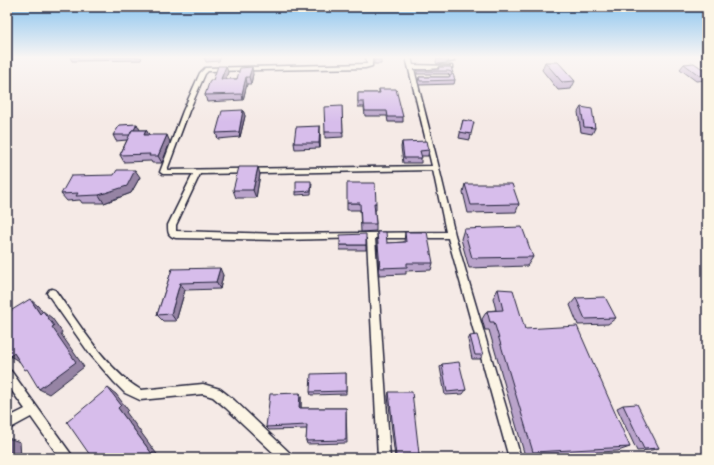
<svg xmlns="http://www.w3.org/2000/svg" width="714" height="465" font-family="'Indie Flower',sans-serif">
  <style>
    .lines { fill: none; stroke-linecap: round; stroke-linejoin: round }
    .street-casing { stroke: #22223b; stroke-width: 3 }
    .street { fill: #fcf5e5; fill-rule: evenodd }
    .wall { fill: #b9a3ca; stroke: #22223b }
    .shaded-wall { fill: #9684a4; stroke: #22223b }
    .building { fill: #d7bdeb; stroke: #22223b }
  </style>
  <rect width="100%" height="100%" fill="#f5eae6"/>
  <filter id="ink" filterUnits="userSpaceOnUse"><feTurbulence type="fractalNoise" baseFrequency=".025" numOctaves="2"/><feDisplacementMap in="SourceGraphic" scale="8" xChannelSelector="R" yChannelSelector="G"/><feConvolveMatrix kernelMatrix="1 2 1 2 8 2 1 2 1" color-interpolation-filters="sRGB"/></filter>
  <g filter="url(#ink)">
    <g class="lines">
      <g class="street-casing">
        <g id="street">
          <path d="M 366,57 L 372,57 L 372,66 L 365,68 L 208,71 L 205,74 L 189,111 L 167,170 L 432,166 L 406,57 L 411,57 L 413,65 L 452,66 L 452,68 L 450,69 L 414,69 L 439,168 L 455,235 L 521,458 L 509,458 L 448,238 L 375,238 L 390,458 L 378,458 L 367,238 L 281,240 L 176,238 C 168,236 168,233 168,225 L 193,174 L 163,174 L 160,172 L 183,111 L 200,73 L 205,68 L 365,64 L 367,64 ZM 433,170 L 446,232 L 281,234 L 176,231 L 176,225 L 200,174 Z"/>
          <polygon points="447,57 452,57 454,61 449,62"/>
          <path d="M 52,289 L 55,290 C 78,322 107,371 141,390 L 203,384 L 220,389 L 234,400 L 291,454 L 293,458 L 279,458 L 226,408 L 213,397 L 203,394 L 140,400 L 125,393 L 114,382 L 89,353 L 49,296 L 47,293 L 49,290 Z"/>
          <polygon points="7,370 11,371 71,454 73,458 60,458 31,417 7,430 7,418 25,409 7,384"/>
        </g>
      </g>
      <use href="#street" class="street"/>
    </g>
    <g class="wall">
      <polygon points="70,57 142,57 141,60 72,61"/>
      <polygon points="204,57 221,57 219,61 206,62"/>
      <polygon points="374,57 381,60 381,64 374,64"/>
      <polygon points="437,57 449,58 448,63 437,64 436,62"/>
      <polygon points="545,62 575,81 571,89 558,90 542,70"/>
      <polygon points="684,64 707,72 707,80 696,81 680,69"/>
      <polygon points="438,67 451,67 452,75 455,80 454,84 419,85 418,82 419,77 449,77 450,76 448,74 417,74 417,70 438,69"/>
      <polygon points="228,72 226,79 237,79 253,74 251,84 247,84 243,100 207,102 205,95 213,80"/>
      <polygon points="379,89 403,117 403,122 388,122 387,116 365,116 364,107 358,107 358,93 379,93"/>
      <polygon points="342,106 343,137 325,138 325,132"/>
      <polygon points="581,107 595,128 592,134 581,132 578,112"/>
      <polygon points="243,110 245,116 240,137 218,139 216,133"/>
      <polygon points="463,120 471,134 470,140 459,138"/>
      <polygon points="140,130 146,130 149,135 170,142 162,163 152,163 151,161 124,162 120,155 127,140 116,141 113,135"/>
      <polygon points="320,132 320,148 295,149 294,143"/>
      <polygon points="402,142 429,150 428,156 421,156 421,163 403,163 401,147"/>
      <polygon points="260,174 256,198 236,198 233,190"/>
      <polygon points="140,177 131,193 104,203 82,203 80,200 67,201 61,194"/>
      <polygon points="312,183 311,194 296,195 296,192"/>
      <polygon points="465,184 519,204 516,212 468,213 463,192"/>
      <polygon points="347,203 376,203 376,210 375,210 376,224 376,231 361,232 360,210 347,210"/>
      <polygon points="464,229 533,257 527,266 469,268 461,239"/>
      <polygon points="377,232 387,243 404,242 405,232 433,263 431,270 406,271 406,274 379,275 377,240"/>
      <rect x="340" y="245" width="26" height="5"/>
      <polygon points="172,269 223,275 220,289 185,290 176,321 163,321 157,315"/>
      <polygon points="498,289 525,329 630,447 618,451 525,456 489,330 485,330 482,319 487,311 496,310 493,298"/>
      <polygon points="576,298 616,318 608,324 578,325 570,305"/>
      <polygon points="470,336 483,355 480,359 472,359 468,340"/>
      <polygon points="442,364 466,390 463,394 445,395 440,367"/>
      <polygon points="346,373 346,394 311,395 310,392"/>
      <polygon points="389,392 419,454 418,457 395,458 388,396"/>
      <polygon points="301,397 301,408 346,408 347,443 307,444 306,441 307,429 269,430 266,427"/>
      <polygon points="623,405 659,448 652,450 637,451 617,408"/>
    </g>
    <g class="shaded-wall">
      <polygon points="226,66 228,72 223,86 221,79"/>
      <polygon points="252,67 253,74 251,84 249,77"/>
      <polygon points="246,77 247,84 243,100 242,94"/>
      <polygon points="243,110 245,116 240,137 239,132"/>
      <polygon points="137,124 140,130 131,135"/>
      <polygon points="320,126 320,148 319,143"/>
      <polygon points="146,130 150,136 144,135"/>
      <polygon points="167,135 170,142 162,163 158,156"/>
      <polygon points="258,167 260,174 256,198 253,190"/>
      <polygon points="135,170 140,177 131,193 104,203 99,195"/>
      <polygon points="220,268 223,275 220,289 216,282"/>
      <polygon points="180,283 185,290 176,321 171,314"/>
      <polygon points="30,299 38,306 49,320 40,314"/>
      <polygon points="43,311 52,318 62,332 61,334 84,367 49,394 39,389"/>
      <polygon points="14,353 20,362 10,356"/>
      <polygon points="108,388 116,394 128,410 126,412 159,457 161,458 155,458 118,408"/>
      <polygon points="300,393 301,397 301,412 299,408"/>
      <polygon points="8,438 20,442 21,458 9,458"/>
    </g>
    <g class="building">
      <polygon points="374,57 380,57 381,60 374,60"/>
      <polygon points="437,57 449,57 449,58 438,59"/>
      <polygon points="545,62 558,62 575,81 562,82"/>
      <polygon points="694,63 707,72 707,75 700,76 684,64"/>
      <polygon points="218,66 226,66 221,79 237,79 240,68 252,67 249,77 246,77 242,94 205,95 210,80 213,80"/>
      <polygon points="438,67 451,67 453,73 449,71 418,71 417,70 439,69"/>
      <polygon points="453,74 455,80 420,81 419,77 449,77"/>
      <polygon points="379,89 396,89 403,117 388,117 387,111 365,111 364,102 358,102 358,93 380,93"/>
      <polygon points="342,106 343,132 325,132 324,107"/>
      <polygon points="581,107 592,109 595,128 584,127"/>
      <polygon points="243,110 239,132 216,133 222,111"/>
      <polygon points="463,120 474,122 471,134 460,132"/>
      <polygon points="137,124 134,130 132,130 130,135 113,135 120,125"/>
      <polygon points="320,126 319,143 294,143 296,127"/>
      <polygon points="132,130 146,130 144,135 167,135 158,156 149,156 150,154 120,155"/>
      <polygon points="427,141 429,150 420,151 422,158 404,158 402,142"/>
      <polygon points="239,167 258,167 253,190 233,190"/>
      <polygon points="117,170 135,170 127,186 99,195 76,196 78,193 61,194 71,176 114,175"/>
      <polygon points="296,181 311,181 311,191 296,192"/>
      <polygon points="347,183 375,183 376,203 374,203 376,224 361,224 360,203 347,203"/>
      <polygon points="465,184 512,184 519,204 471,205"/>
      <polygon points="522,227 533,257 472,258 464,229"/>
      <polygon points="377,232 386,232 387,243 406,242 405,232 427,232 433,263 407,263 407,267 380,268"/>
      <polygon points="366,234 366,245 340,245 340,235"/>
      <polygon points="220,268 216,282 180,283 171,314 157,315 172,269"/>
      <polygon points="498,289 513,290 525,329 577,326 630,447 533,452 494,322 490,322 487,311 503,310"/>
      <polygon points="605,297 616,318 585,319 576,298"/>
      <polygon points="30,299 40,314 43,311 54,326 52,327 76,362 39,389 27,369 25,370 14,353 10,356 7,352 7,313"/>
      <polygon points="477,335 483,355 475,355 470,336"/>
      <polygon points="459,362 466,390 447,392 442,364"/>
      <polygon points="346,373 346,391 310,392 311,374"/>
      <polygon points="108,388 121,405 118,408 155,458 92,458 67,422"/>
      <polygon points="389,392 412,392 419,454 396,456"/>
      <polygon points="300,393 299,408 346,408 346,440 306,441 307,425 266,427 270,394"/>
      <polygon points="637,404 659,448 644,449 623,405"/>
      <polygon points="8,438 9,458 7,458 7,439"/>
    </g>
  </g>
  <linearGradient id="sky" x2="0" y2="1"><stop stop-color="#88c3ef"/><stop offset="0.47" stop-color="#faf6f4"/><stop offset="1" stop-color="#faf6f4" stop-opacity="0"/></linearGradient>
  <rect width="714" height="122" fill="url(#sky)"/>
  <rect width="714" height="465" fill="none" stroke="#fcf5e5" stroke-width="24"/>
  <rect x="12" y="12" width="690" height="441" fill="none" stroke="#22223b" stroke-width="1.5" filter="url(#ink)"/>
</svg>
